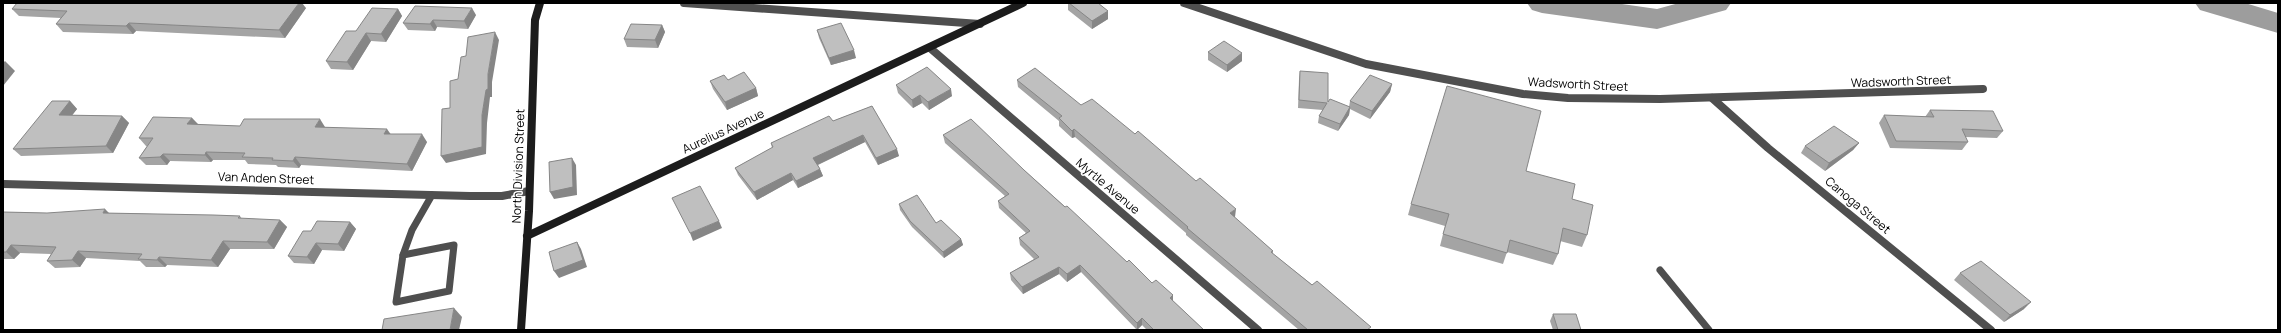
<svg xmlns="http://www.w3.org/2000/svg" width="2281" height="333" font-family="Manrope,sans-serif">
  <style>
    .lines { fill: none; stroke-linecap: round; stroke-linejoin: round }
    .river { fill: #9d9d9d; fill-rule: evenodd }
    .lane { stroke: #4f4f4f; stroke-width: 7 }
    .street { stroke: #4f4f4f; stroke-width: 8 }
    .secondary { stroke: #1c1c1c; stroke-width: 8 }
    .wall { fill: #a4a4a4 }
    .shaded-wall { fill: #868686 }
    .building { fill: #bfbfbf; stroke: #868686 }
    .labels { text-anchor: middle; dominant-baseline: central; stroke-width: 3; stroke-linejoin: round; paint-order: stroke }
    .street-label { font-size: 12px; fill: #000; stroke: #fff }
  </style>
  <rect width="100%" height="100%" fill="#fff"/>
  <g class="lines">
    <g class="river">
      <polygon points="1527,3 1615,3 1657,9 1679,3 1731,3 1726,10 1657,29 1542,13 1532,10"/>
      <polygon points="2195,3 2245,3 2278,13 2278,33 2200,10"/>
    </g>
    <g class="lane">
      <polygon points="454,245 449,291 396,302 403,255"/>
      <polyline points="403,255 412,230 432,195"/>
      <polyline points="1660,270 1709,330"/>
    </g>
    <g class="street">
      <polyline points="684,3 980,24"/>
      <polyline points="1184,3 1366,64 1523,94 1568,98 1660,99 1983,89"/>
      <polyline points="930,48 1258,330"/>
      <polyline points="1712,98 1768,148 1991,330"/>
      <polyline points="3,184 470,196 502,196 529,191"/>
    </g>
    <g class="secondary">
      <polyline points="527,236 1023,3"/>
      <polyline points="521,330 529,211 535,20 540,3"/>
    </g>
  </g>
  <g class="wall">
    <polygon points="1068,3 1098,3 1108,11 1108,19 1092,29 1068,10"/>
    <polygon points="306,8 285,38 136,31 133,34 63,32 56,24 61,18 19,16 12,9"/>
    <polygon points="398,9 402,16 386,42 371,41 353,70 331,69 326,61 356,31"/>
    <polygon points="476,15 468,29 437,27 435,31 408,30 403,23"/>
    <polygon points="662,25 665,32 658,48 627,47 624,39"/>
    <polygon points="817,30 856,58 831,65 819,38"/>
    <polygon points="1208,52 1242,53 1242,61 1227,72 1208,60"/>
    <polygon points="1300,71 1328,102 1349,107 1350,101 1392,84 1390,92 1370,119 1350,109 1349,115 1338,131 1318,123 1319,116 1323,110 1298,108 1299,79"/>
    <polygon points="1017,80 1081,105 1235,217 1234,217 1273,251 1273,254 1370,330 1299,330 1186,235 1186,233 1075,137 1072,138 1059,126 1059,121 1018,87"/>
    <polygon points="710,81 756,88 758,96 727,110 713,89"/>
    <polygon points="896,85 952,96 929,110 922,103 913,108 898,93"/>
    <polygon points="70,101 77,109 72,115 122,116 129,123 113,153 21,156 13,149"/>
    <polygon points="872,106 899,156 878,165 865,142 818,165 823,176 798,188 793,180 757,200 738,175 735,168 772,148 771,143 833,121"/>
    <polygon points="1930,110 2003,131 1997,138 1965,137 1968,142 1962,150 1890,148 1879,123 1884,115 1925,117"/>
    <polygon points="192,118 198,125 240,126 325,127 391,134 427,142 412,171 301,165 299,168 278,167 276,165 248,164 245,160 213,160 211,162 170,161 167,165 146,165 139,158 147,146 146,146 139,138"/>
    <polygon points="943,135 1024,170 1127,262 1152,283 1173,295 1173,301 1204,330 1147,330 1142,325 1137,330 1081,272 1067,282 1059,274 1023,294 1011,280 1010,273 1034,259 1020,245 1019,238 1026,233 999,208 998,201 1005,196 945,143"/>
    <polygon points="1859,143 1853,150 1825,171 1801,153 1805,146"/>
    <polygon points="1526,171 1572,199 1587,235 1582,247 1560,241 1558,254 1553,265 1507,252 1503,264 1440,246 1445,226 1408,215 1411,204"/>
    <polygon points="899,204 936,223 961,239 963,245 944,258 912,227 900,210"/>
    <polygon points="3,212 47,213 109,213 240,216 242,219 280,220 287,227 274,249 230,249 218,267 167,265 165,267 146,267 140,261 86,258 80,267 55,268 47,261 51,254 20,253 14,259 3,259"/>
    <polygon points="350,222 356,229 344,251 322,250 314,264 294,263 288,256 311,231"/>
    <polygon points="1960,273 2024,309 2004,322 1954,280"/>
    <polygon points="1553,314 1581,330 1553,330 1550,321"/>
  </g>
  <g class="shaded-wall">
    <polygon points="299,3 302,3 306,8 285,38 279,30"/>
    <polygon points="472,8 476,15 468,29 464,21"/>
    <polygon points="398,9 402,16 386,42 381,34"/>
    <polygon points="1108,11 1108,19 1092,29 1092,21"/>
    <polygon points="433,20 437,27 435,31 430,24"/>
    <polygon points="129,23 136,31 133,34 126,26"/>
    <polygon points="662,25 665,32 658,48 655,40"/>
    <polygon points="495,32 499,40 492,82 492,97 490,97 487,123 486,154 446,163 441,156 482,115 488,74"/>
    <polygon points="366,33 371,41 353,70 347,62"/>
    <polygon points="854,50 856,58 831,65 829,58"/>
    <polygon points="1242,53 1242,61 1227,72 1227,65"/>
    <polygon points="5,61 15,71 3,86 3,63"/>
    <polygon points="1392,84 1390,92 1370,119 1372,111"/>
    <polygon points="756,88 758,96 727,110 725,102"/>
    <polygon points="951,89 952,96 929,110 928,102"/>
    <polygon points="920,95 922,103 913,108 912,100"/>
    <polygon points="70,101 77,109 67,122 59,115"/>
    <polygon points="1350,107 1349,115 1338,131 1340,124"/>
    <polygon points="122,116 129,123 113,153 106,146"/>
    <polygon points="192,118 199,125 187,124"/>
    <polygon points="320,119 325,127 320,135 315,127"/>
    <polygon points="387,129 392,136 384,134"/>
    <polygon points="1074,129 1075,137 1072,138 1072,131"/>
    <polygon points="422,134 427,142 412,171 407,164"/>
    <polygon points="863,135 865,142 815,166 813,158"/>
    <polygon points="1859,143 1853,150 1825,171 1829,163"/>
    <polygon points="897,149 899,156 878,165 876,158"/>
    <polygon points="206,152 213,160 211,162 205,155"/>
    <polygon points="163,154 170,161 167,165 160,157"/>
    <polygon points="295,157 301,165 299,168 293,161"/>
    <polygon points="572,158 576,165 577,195 554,199 550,192"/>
    <polygon points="820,169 823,176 798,188 796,181"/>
    <polygon points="791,173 793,180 757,200 754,192"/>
    <polygon points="105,209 113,217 103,213"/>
    <polygon points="1236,209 1235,217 1229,221 1230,213"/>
    <polygon points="280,220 287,227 274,249 267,242"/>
    <polygon points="719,221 722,228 693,241 690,233"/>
    <polygon points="350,222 356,229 344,251 338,244"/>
    <polygon points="961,239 963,245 944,258 943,252"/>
    <polygon points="223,241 230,249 218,267 211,260"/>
    <polygon points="577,242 581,249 587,267 559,278 554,271"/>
    <polygon points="316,243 322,250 314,264 307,257"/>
    <polygon points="11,245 20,253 14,259 6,252"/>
    <polygon points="78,251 86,258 80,267 72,260"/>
    <polygon points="159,257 167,265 165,267 157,260"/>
    <polygon points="1080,265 1081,272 1067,282 1067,274"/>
    <polygon points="1059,267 1059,274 1023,294 1022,287"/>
    <polygon points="1173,295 1173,302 1170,298"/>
    <polygon points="2031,302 2024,309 2004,322 2010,315"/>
    <polygon points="454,308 462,317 459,330 450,330"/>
    <polygon points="1142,318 1142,325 1137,330 1137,323"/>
  </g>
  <g class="building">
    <polygon points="17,3 299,3 279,30 129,23 126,26 56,24 67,11 12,9"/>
    <polygon points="1069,3 1098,3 1108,11 1092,21"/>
    <polygon points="415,6 472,8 464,21 433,20 430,24 403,23"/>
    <polygon points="372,8 398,9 381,34 366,33 347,62 326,61 346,31 356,31"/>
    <polygon points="841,23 854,50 829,58 817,30"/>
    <polygon points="631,24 662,25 655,40 624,39"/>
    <polygon points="495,32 488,74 488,89 486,90 482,115 482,147 441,156 442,109 450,108 450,81 458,79 461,57 466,56 468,37"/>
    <polygon points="1224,41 1242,53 1227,65 1208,52"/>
    <polygon points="927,67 951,89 928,102 920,95 912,100 896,85"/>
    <polygon points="1035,68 1081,105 1092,99 1135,134 1138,131 1196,181 1200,178 1236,209 1230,213 1273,251 1271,252 1312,285 1317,281 1371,327 1367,330 1308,330 1187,228 1188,227 1074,129 1072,131 1059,118 1062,116 1017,80"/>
    <polygon points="1300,71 1328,73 1328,102 1330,99 1350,107 1340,124 1319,116 1327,103 1299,100"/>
    <polygon points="744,72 756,88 725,102 710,81 724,75 728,80"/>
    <polygon points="1370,75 1392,84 1372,111 1350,101"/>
    <polygon points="1447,86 1541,111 1526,171 1575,184 1572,199 1593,205 1587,235 1563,228 1558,254 1510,240 1507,253 1443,234 1449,214 1411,204"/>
    <polygon points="52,101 70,101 59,115 122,116 106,146 13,149"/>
    <polygon points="872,106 897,149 876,158 863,135 813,158 820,169 796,181 791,173 754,192 735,168 773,147 771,143 829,116 833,121"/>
    <polygon points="1930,110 1993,111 2003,131 1962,129 1968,142 1896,141 1884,115 1934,117"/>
    <polygon points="153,117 192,118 187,124 240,126 244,119 320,119 315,127 387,129 384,134 422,134 407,164 295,157 293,161 272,160 273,158 242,157 245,153 206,152 205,155 163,154 160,157 139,158 153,138 139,138"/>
    <polygon points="971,119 1024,170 1065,207 1067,206 1127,262 1129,260 1152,283 1156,280 1173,295 1170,298 1204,330 1154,330 1142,318 1137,323 1080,265 1067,274 1059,267 1022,287 1010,273 1039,257 1019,238 1030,231 998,201 1009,194 943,135"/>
    <polygon points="1834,126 1859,143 1829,163 1805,146"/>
    <polygon points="572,158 573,187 550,192 549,162"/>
    <polygon points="700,186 719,221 690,233 672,198"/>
    <polygon points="917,195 936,223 941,220 961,239 943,252 910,221 899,204"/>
    <polygon points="105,209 103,213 213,215 240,216 238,218 280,220 267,242 223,241 211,260 159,257 157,260 138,259 142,254 78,251 72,260 47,261 56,247 11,245 6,252 3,252 3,212 47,213"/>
    <polygon points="317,221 350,222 338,244 316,243 307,257 288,256 303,231 311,231"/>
    <polygon points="577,242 583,260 554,271 549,252"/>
    <polygon points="1981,261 2031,302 2010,315 1960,273"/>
    <polygon points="454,308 450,330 382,330 384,319"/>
    <polygon points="1553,314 1576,314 1581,330 1558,330"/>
  </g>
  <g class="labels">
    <g class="street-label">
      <text transform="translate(1901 81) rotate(-2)">Wadsworth Street</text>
      <text transform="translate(1578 84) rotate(3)">Wadsworth Street</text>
      <text transform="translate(723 131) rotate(-25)">Aurelius Avenue</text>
      <text transform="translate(518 166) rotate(-88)">North Division Street</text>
      <text transform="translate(266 178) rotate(2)">Van Anden Street</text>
      <text transform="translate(1108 186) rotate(40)">Myrtle Avenue</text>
      <text transform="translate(1858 205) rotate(40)">Canoga Street</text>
    </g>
  </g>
  <rect width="2281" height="333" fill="none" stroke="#000000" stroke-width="8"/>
</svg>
